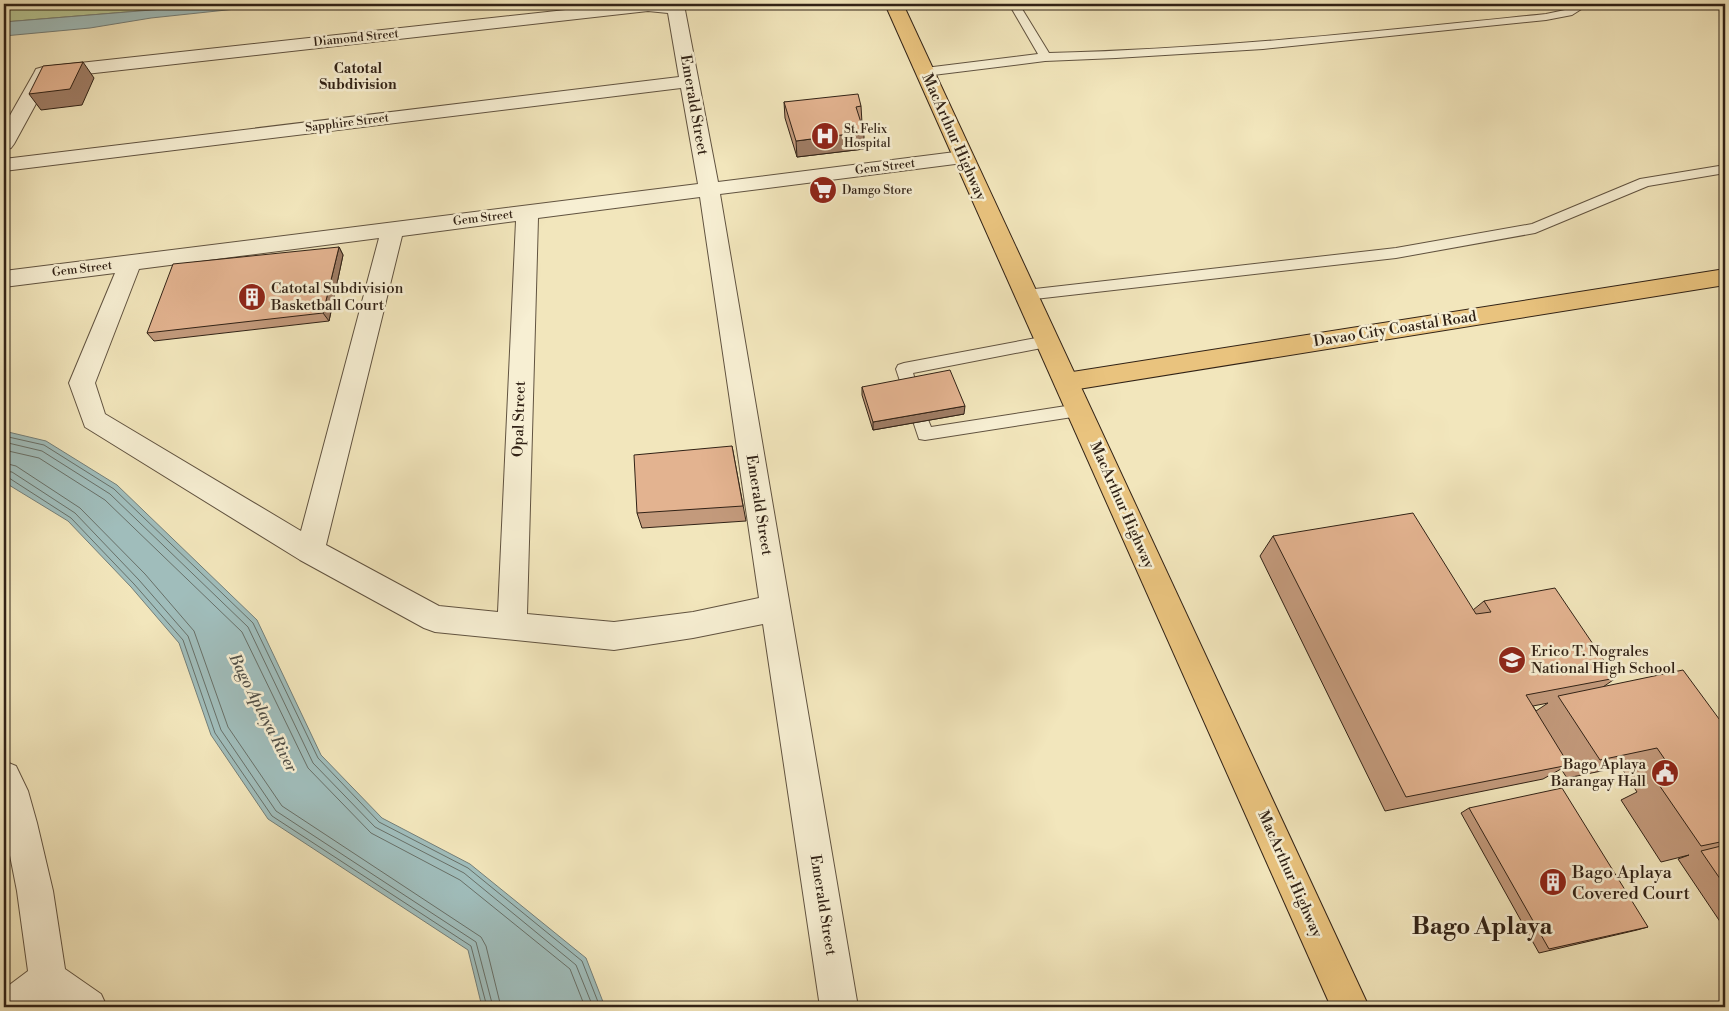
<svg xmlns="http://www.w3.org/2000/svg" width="1729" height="1011" font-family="'Libre Bodoni',serif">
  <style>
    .green { fill: #b7c693; stroke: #747454 }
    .water { fill: #a0bdbb; stroke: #747f79 }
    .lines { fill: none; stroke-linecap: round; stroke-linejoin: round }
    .shore { stroke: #687068; stroke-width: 1 }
    .lane-casing { stroke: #615340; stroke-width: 2 }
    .street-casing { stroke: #615340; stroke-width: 2 }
    .primary-casing { stroke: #312216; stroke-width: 2 }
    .highway-casing { stroke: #312216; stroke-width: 2 }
    .lane { fill: #f7efd3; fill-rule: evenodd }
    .street { fill: #f7efd3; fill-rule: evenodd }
    .primary { fill: #e9c37e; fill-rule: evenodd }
    .highway { fill: #e9c37e; fill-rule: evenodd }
    .wall { fill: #c39a7c; stroke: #312216; fill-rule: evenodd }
    .shaded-wall { fill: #9f7d65; stroke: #312216 }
    .building { fill: #e3b390; stroke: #312216 }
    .labels { text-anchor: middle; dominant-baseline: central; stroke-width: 5; stroke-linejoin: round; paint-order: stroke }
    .far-street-label { font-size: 12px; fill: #312216; stroke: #f7efd3 }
    .far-poi-label { font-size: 12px; fill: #312216; stroke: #f7efd3; text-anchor: start }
    .far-neighbourhood-label { font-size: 14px; font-weight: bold; fill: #312216; stroke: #f7efd3 }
    .street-label { font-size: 15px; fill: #312216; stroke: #f7efd3 }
    .poi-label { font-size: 15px; fill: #312216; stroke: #f7efd3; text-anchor: start }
    .water-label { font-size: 16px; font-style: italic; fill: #525048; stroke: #f7efd3 }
    .near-poi-label { font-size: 18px; fill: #312216; stroke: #f7efd3; text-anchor: start }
    .near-district-label { font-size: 24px; font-weight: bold; fill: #312216; stroke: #f7efd3 }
  </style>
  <rect width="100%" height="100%" fill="#f2e6bc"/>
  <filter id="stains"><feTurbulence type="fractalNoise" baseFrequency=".004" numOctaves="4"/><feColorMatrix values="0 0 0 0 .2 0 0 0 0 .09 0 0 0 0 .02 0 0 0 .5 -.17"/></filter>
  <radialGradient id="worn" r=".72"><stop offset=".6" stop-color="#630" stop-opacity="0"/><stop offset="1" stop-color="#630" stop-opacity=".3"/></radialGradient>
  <polygon class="green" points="4,4 225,4 4,22"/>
  <g class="water">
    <polygon points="225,4 283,4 151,18 90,28 4,36 4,22"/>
    <polygon points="4,431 46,441 117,485 257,620 321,755 382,818 470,864 586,958 605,1007 482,1007 468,950 268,819 211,735 179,643 131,587 68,521 4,482"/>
  </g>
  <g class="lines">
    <g class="shore">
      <polyline points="4,436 44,445 114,489 253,623 318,758 379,822 468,868 582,961 600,1007"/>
      <polyline points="4,442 42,451 110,494 248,627 313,763 375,827 464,873 576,965 593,1007"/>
      <polyline points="4,450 39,458 105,500 242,632 308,768 371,833 460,880 570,969 585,1007"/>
      <polyline points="4,463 16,466 80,508 145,574 194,631 228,727 282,806 481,937 486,946 501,1007"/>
      <polyline points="4,471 12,472 75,513 139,580 188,636 221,730 276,811 476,942 493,1007"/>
      <polyline points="4,477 9,478 71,518 134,584 183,640 215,733 272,816 471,946 487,1007"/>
    </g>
    <g class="lane-casing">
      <g id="lane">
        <path d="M 1009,4 L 1019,4 L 1049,53 C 1215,49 1380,31 1546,14 L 1565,10 L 1571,7 L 1571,4 L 1581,4 L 1583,8 L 1572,15 L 1546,20 L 1263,49 L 1116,58 L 1045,61 L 925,76 L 921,75 L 919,72 L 925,68 L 1038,54 Z"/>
        <polygon points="1725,165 1725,173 1648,186 1535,233 1396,258 1026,300 1021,299 1019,295 1021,291 1026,290 1396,248 1532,224 1640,179"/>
        <polygon points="1047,336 1052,338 1055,342 1052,346 913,373 917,386 915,390 909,392 903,390 896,369 898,365 904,363"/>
        <polygon points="1079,404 1085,406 1087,410 1085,414 1079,416 925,440 919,439 913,421 915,417 921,415 927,417 931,427"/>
      </g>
    </g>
    <g class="street-casing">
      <g id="street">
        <path d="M 621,4 L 672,4 L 682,6 L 685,10 L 718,182 L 963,151 L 970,153 L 973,157 L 970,161 L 963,163 L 720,194 L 858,1007 L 820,1007 L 763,624 L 693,638 L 614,650 L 435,632 L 424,628 L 300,560 L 85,427 L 69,383 L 115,273 L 4,287 L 4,271 L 698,184 L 681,88 L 4,171 L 4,159 L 679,77 L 668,13 L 648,11 L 50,78 L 14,144 L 11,148 L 4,150 L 4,126 L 34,73 L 36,69 L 43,67 ZM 700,197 L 759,598 L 693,612 L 614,622 L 527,614 L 538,218 ZM 516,221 L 498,612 L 439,606 L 326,545 L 402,236 ZM 379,238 L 301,531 L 105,414 L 95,383 L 139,269 Z"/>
        <polygon points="4,761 16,766 28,791 37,823 53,891 65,969 101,994 107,1007 56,1007 48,1002 41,1007 4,1007 4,989 28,971 17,891 4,825"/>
      </g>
    </g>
    <g class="primary-casing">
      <polygon id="primary" points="1725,269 1725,285 1066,391 1057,389 1054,382 1057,375 1066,373"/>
    </g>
    <g class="highway-casing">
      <polygon id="highway" points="885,4 903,4 1369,1007 1331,1007"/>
    </g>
    <use href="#lane" class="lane"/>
    <use href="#street" class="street"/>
    <use href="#primary" class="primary"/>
    <use href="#highway" class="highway"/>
  </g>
  <g class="wall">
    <polygon points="784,102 861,106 862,123 861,123 864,149 797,157 785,118"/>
    <polygon points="339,247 343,255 329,321 154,341 147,333"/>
    <polygon points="862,387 964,414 873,430 862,395"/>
    <polygon points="732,446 746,521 642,528 637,513"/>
    <path d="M 1273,536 L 1473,610 L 1484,601 L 1616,678 L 1603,687 L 1725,727 L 1725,929 L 1678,859 L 1689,855 L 1661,862 L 1621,800 L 1637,792 L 1621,767 L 1567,778 L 1561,769 L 1543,779 L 1385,811 L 1260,556 ZM 1548,703 L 1536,711 L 1533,706 Z"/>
    <polygon points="1469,808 1648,927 1637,930 1539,953 1461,813"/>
  </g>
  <g class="shaded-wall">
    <polygon points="83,62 94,78 82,105 41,110 29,94"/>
    <polygon points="864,132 864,149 797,157 796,141"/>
    <polygon points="339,247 343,255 329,321 323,313"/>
    <polygon points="965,406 964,414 873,430 873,422"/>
  </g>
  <g class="building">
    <polygon points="83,62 70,89 29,94 43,66"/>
    <polygon points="858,94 861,106 856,107 864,132 796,141 784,102"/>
    <polygon points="339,247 323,313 147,333 173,264"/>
    <polygon points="950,370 965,406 873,422 862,387"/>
    <polygon points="732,446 743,506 637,513 634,455"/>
    <polygon points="1413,513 1476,614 1491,612 1484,601 1555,588 1616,678 1526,695 1569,765 1406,797 1273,536"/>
    <polygon points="1683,670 1725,727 1725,841 1701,846 1657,782 1677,777 1657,748 1600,760 1558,696"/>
    <polygon points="1562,788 1648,927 1549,949 1469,808"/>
    <polygon points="1725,845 1725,886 1701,851"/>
  </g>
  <defs>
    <g id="hospital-disc" transform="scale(1.4375)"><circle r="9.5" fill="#8f2418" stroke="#f7efd3"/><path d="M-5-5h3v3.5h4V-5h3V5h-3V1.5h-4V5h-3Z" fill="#fff"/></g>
    <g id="supermarket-disc" transform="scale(1.4375)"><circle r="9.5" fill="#8f2418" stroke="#f7efd3"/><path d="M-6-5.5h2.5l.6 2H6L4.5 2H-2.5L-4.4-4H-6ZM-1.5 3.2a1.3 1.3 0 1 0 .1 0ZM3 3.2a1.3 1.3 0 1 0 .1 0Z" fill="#fff"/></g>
    <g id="building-disc" transform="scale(1.4375)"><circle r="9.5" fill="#8f2418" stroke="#f7efd3"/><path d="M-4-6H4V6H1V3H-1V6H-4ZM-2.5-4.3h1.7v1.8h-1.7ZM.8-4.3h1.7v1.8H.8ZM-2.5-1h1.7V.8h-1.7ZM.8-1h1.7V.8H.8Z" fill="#fff"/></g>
    <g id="school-disc" transform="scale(1.4375)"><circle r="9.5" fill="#8f2418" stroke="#f7efd3"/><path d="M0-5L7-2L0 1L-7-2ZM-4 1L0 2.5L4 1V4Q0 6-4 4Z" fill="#fff"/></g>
    <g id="civic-disc" transform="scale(1.4375)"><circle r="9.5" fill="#8f2418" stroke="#f7efd3"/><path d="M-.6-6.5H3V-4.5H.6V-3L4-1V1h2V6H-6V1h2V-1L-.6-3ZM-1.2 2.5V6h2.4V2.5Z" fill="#fff"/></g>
  </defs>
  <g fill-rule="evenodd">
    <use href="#hospital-disc" x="825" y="136"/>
    <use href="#supermarket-disc" x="823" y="190"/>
    <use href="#building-disc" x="252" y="297"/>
    <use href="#school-disc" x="1512" y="660"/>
    <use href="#civic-disc" x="1665" y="773"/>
    <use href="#building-disc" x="1553" y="882"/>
  </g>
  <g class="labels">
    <g class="far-street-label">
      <text transform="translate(356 38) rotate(-6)">Diamond Street</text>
      <text transform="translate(347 123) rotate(-7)">Sapphire Street</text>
      <text transform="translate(885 167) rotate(-7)">Gem Street</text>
      <text transform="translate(483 218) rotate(-7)">Gem Street</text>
      <text transform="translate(82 269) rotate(-7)">Gem Street</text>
    </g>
    <g class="far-poi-label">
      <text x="844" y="129">St. Felix<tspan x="844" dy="14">Hospital</tspan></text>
      <text x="842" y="190">Damgo Store</text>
    </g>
    <g class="far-neighbourhood-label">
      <text x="358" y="69">Catotal<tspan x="358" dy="16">Subdivision</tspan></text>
    </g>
    <g class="street-label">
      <text transform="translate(694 105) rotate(80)">Emerald Street</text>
      <text transform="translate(954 137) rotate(66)">MacArthur Highway</text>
      <text transform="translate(1395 329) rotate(-9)">Davao City Coastal Road</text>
      <text transform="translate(519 419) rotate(-88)">Opal Street</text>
      <text transform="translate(759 505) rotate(81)">Emerald Street</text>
      <text transform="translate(1122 505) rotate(66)">MacArthur Highway</text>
      <text transform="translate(1290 874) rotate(66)">MacArthur Highway</text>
      <text transform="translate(823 905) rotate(81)">Emerald Street</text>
    </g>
    <g class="poi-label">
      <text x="271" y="288">Catotal Subdivision<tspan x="271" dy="17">Basketball Court</tspan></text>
      <text x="1531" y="651">Erico T. Nograles<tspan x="1531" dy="17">National High School</tspan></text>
      <text x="1646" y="764" text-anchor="end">Bago Aplaya<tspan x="1646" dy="17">Barangay Hall</tspan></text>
    </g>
    <g class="water-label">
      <text transform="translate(263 713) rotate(63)">Bago Aplaya River</text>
    </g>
    <g class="near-poi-label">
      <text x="1572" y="872">Bago Aplaya<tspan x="1572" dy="21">Covered Court</tspan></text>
    </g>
    <g class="near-district-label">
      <text x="1482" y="927">Bago Aplaya</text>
    </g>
  </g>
  <rect width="1729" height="1011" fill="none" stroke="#f2e6bc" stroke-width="20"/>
  <rect x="5" y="5" width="1719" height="1001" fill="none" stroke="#312216" stroke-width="2.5"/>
  <rect x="10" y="10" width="1709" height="991" fill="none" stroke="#312216"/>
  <rect width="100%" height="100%" filter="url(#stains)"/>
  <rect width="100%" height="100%" fill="url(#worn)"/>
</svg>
